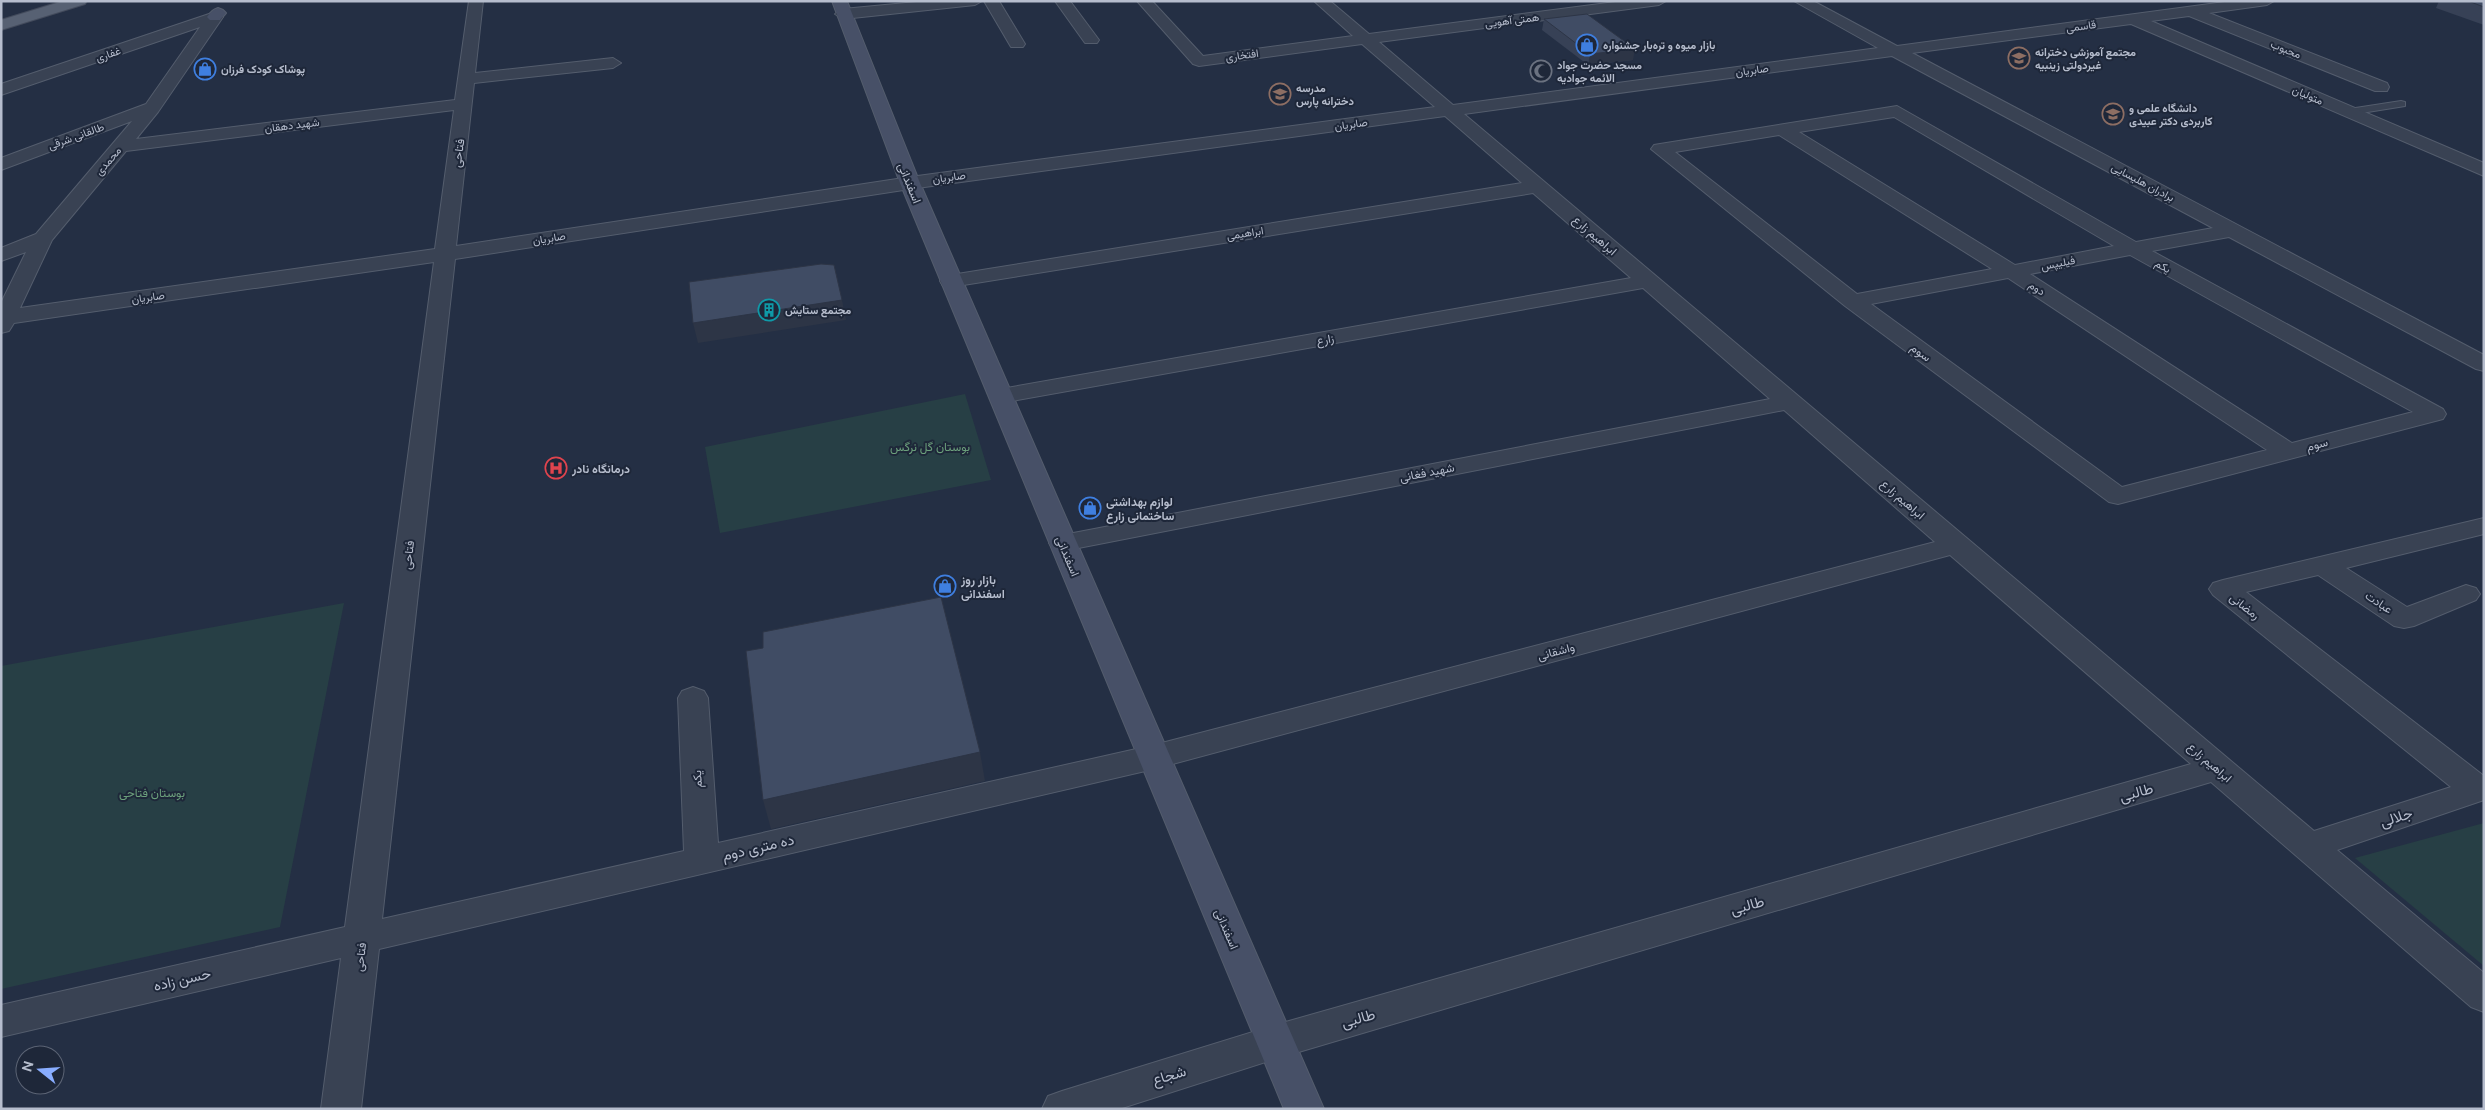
<svg xmlns="http://www.w3.org/2000/svg" width="2485" height="1110" font-family="Ubuntu,Vazirmatn,sans-serif">
  <style>
    .green { fill: #273f45 }
    .lines { fill: none; stroke-linecap: round; stroke-linejoin: round }
    .lane-casing { stroke: #545d6d; stroke-width: 2 }
    .street-casing { stroke: #545d6d; stroke-width: 2 }
    .secondary-casing { stroke: #545d6d; stroke-width: 2 }
    .primary-casing { stroke: #434b5c; stroke-width: 2 }
    .lane { fill: #394253; fill-rule: evenodd }
    .street { fill: #394253; fill-rule: evenodd }
    .secondary { fill: #475067; fill-rule: evenodd }
    .primary { fill: #576173; fill-rule: evenodd }
    .wall { fill: #374156 }
    .shaded-wall { fill: #2d3546 }
    .building { fill: #404c64; stroke: #2d3546 }
    .labels { text-anchor: middle; dominant-baseline: central; stroke-width: 4; stroke-linejoin: round; paint-order: stroke }
    .far-street-label { font-size: 11px; fill: #b6bdcd; stroke: #1e2739 }
    .far-poi-label { font-size: 11px; font-weight: bold; fill: #b6bdcd; stroke: #1e2739; text-anchor: start }
    .street-label { font-size: 12px; fill: #b6bdcd; stroke: #1e2739 }
    .park-label { font-size: 12px; fill: #6ca07c; stroke: #1e2739 }
    .poi-label { font-size: 12px; font-weight: bold; fill: #b6bdcd; stroke: #1e2739; text-anchor: start }
    .near-street-label { font-size: 15px; fill: #b6bdcd; stroke: #1e2739 }
  </style>
  <rect width="100%" height="100%" fill="#242f44"/>
  <g class="green">
    <polygon points="965,394 991,480 720,533 705,447"/>
    <polygon points="344,603 280,927 1,989 1,666"/>
    <polygon points="2484,823 2484,966 2355,858"/>
  </g>
  <g class="lines">
    <g class="lane-casing">
      <polygon id="lane" points="2401,101 2405,102 2405,106 2349,115 2343,112 2349,109"/>
    </g>
    <g class="street-casing">
      <g id="street">
        <path d="M 469,1 L 483,1 L 475,73 L 613,58 L 621,63 L 613,68 L 474,83 L 456,246 L 910,177 L 1435,107 L 1362,44 L 1199,66 L 1193,64 L 1137,1 L 1152,1 L 1203,56 L 1353,36 L 1314,1 L 1330,1 L 1369,34 L 1623,1 L 1666,1 L 1659,5 L 1379,42 L 1453,105 L 1878,48 L 1794,1 L 1813,1 L 1897,46 L 2232,1 L 2274,1 L 2267,5 L 2209,13 L 2387,83 L 2389,87 L 2387,91 L 2375,91 L 2189,16 L 2151,21 L 2484,163 L 2484,176 L 2131,24 L 1912,53 L 2484,355 L 2484,371 L 2476,369 L 2229,237 L 2152,251 L 2443,409 L 2446,414 L 2443,419 L 2118,504 L 2109,502 L 1845,306 L 1651,149 L 1654,145 L 1660,144 L 1897,106 L 2136,242 L 2213,228 L 1892,56 L 1464,114 L 2314,831 L 2451,787 L 2213,595 L 2209,589 L 2213,583 L 2223,580 L 2484,518 L 2484,534 L 2346,568 L 2407,607 L 2466,585 L 2476,588 L 2480,594 L 2476,600 L 2414,626 L 2404,628 L 2394,626 L 2318,575 L 2246,592 L 2484,776 L 2484,800 L 2337,850 L 2484,973 L 2484,1012 L 2471,1007 L 2211,782 L 1275,1059 L 1119,1109 L 1042,1109 L 1048,1096 L 1062,1091 L 1275,1025 L 2191,764 L 1950,555 L 1154,769 L 379,949 L 361,1109 L 321,1109 L 341,958 L 1,1037 L 1,1005 L 345,927 L 434,262 L 14,323 L 9,331 L 1,333 L 1,303 L 26,252 L 1,261 L 1,248 L 36,234 L 132,121 L 1,170 L 1,158 L 146,104 L 200,27 L 1,95 L 1,84 L 215,12 L 223,17 L 158,112 L 136,139 L 455,100 ZM 454,110 L 435,249 L 20,308 L 52,240 L 126,151 ZM 1445,116 L 1522,183 L 951,275 L 943,276 L 940,281 L 943,286 L 951,287 L 1533,193 L 1631,278 L 1001,389 L 993,391 L 989,396 L 993,401 L 1001,403 L 1643,288 L 1770,399 L 1063,535 L 1053,537 L 1049,543 L 1053,549 L 1063,551 L 1784,410 L 1935,542 L 1154,745 L 718,843 L 708,698 L 704,691 L 693,687 L 682,691 L 678,698 L 684,851 L 382,919 L 455,259 L 910,189 ZM 1894,117 L 2114,246 L 2015,265 L 1799,132 ZM 1779,135 L 1992,269 L 1857,294 L 1675,152 ZM 2130,255 L 2413,412 L 2292,443 L 2030,274 ZM 2008,278 L 2267,450 L 2122,487 L 1871,304 Z"/>
        <polygon points="927,1 982,1 975,5 843,19 835,14 843,9"/>
        <polygon points="984,1 999,1 1025,44 1023,47 1011,47"/>
        <polygon points="1055,1 1070,1 1099,40 1097,43 1085,43"/>
      </g>
    </g>
    <g class="secondary-casing">
      <g id="secondary">
        <polygon points="832,1 847,1 920,183 1324,1109 1284,1109 900,183"/>
        <path d="M 218,8 L 223,10 L 226,13 L 220,20 L 210,20 L 207,17 C 211,12 212,10 218,8 Z"/>
      </g>
    </g>
    <g class="primary-casing">
      <polygon id="primary" points="63,1 87,1 85,4 1,30 1,20"/>
    </g>
    <use href="#lane" class="lane"/>
    <use href="#street" class="street"/>
    <use href="#secondary" class="secondary"/>
    <use href="#primary" class="primary"/>
  </g>
  <g class="wall">
    <polygon points="2439,1 2484,1 2484,25 2436,8"/>
    <polygon points="1544,19 1633,60 1588,65 1542,30"/>
  </g>
  <g class="shaded-wall">
    <polygon points="1635,49 1633,60 1588,65 1590,54"/>
    <polygon points="842,300 846,320 698,343 693,323"/>
    <polygon points="980,752 985,781 771,829 763,800"/>
  </g>
  <g class="building">
    <polygon points="2468,1 2484,1 2484,7"/>
    <polygon points="1587,14 1635,49 1590,54 1544,19"/>
    <polygon points="821,264 834,265 842,300 693,323 689,282"/>
    <polygon points="941,597 980,752 763,800 746,651 763,648 763,632"/>
  </g>
  <defs>
    <g id="shop-ring" transform="scale(1.125)"><circle r="9.5" fill="#1e2739" stroke="#3f7fe0" stroke-width="1.5"/><path d="M-5-2.5h2.3a2.7 3.5 0 0 1 5.4 0H5L5.5 6h-11ZM-1.5-2.5h3a1.5 2.3 0 0 0-3 0Z" fill="#3f7fe0"/></g>
    <g id="school-ring" transform="scale(1.125)"><circle r="9.5" fill="#1e2739" stroke="#8d6e63" stroke-width="1.5"/><path d="M0-5L7-2L0 1L-7-2ZM-4 1L0 2.5L4 1V4Q0 6-4 4Z" fill="#8d6e63"/></g>
    <g id="mosque-ring" transform="scale(1.125)"><circle r="9.5" fill="#1e2739" stroke="#6b7280" stroke-width="1.5"/><path d="M3.5-4.9A6 6 0 1 0 3.5 4.9A5 5 0 1 1 3.5-4.9Z" fill="#6b7280"/></g>
    <g id="building-ring" transform="scale(1.125)"><circle r="9.5" fill="#1e2739" stroke="#0f9aa8" stroke-width="1.5"/><path d="M-4-6H4V6H1V3H-1V6H-4ZM-2.5-4.3h1.7v1.8h-1.7ZM.8-4.3h1.7v1.8H.8ZM-2.5-1h1.7V.8h-1.7ZM.8-1h1.7V.8H.8Z" fill="#0f9aa8"/></g>
    <g id="hospital-ring" transform="scale(1.125)"><circle r="9.5" fill="#1e2739" stroke="#e0444e" stroke-width="1.5"/><path d="M-5-5h3v3.5h4V-5h3V5h-3V1.5h-4V5h-3Z" fill="#e0444e"/></g>
  </defs>
  <g fill-rule="evenodd">
    <use href="#shop-ring" x="1587" y="45"/>
    <use href="#school-ring" x="2019" y="58"/>
    <use href="#shop-ring" x="205" y="69"/>
    <use href="#mosque-ring" x="1541" y="71"/>
    <use href="#school-ring" x="1280" y="94"/>
    <use href="#school-ring" x="2113" y="114"/>
    <use href="#building-ring" x="769" y="310"/>
    <use href="#hospital-ring" x="556" y="468"/>
    <use href="#shop-ring" x="1090" y="508"/>
    <use href="#shop-ring" x="945" y="586"/>
  </g>
  <g class="labels">
    <g class="far-street-label">
      <text transform="translate(1512 20) rotate(-7)">همتی آهویی</text>
      <text transform="translate(2081 26) rotate(-8)">قاسمی</text>
      <text transform="translate(2286 49) rotate(22)">محبوب</text>
      <text transform="translate(108 54) rotate(-19)">غفاری</text>
      <text transform="translate(1242 55) rotate(-8)">افتخاری</text>
      <text transform="translate(1752 70) rotate(-8)">صابریان</text>
      <text transform="translate(2308 95) rotate(23)">متولیان</text>
      <text transform="translate(1351 124) rotate(-8)">صابریان</text>
      <text transform="translate(292 125) rotate(-7)">شهید دهقان</text>
      <text transform="translate(76 136) rotate(-20)">طالقانی شرقی</text>
      <text transform="translate(108 161) rotate(-50)">محمدی</text>
      <text transform="translate(949 177) rotate(-8)">صابریان</text>
      <text transform="translate(2143 182) rotate(28)">برادران هلیسایی</text>
      <text transform="translate(1245 233) rotate(-9)">ابراهیمی</text>
      <text transform="translate(549 238) rotate(-9)">صابریان</text>
      <text transform="translate(2058 263) rotate(-11)">فیلیپس</text>
      <text transform="translate(2163 266) rotate(29)">یکم</text>
      <text transform="translate(2037 288) rotate(33)">دوم</text>
      <text transform="translate(148 297) rotate(-8)">صابریان</text>
    </g>
    <g class="far-poi-label">
      <text x="1603" y="45">بازار میوه و تره‌بار جشنواره</text>
      <text x="2035" y="52">مجتمع آموزشی دخترانه<tspan x="2035" dy="13">غیردولتی زینبیه</tspan></text>
      <text x="1557" y="65">مسجد حضرت جواد<tspan x="1557" dy="13">الائمه جوادیه</tspan></text>
      <text x="221" y="69">پوشاک کودک فرزان</text>
      <text x="1296" y="88">مدرسه<tspan x="1296" dy="13">دخترانه پارس</tspan></text>
      <text x="2129" y="108">دانشگاه علمی و<tspan x="2129" dy="13">کاربردی دکتر عبیدی</tspan></text>
      <text x="785" y="310">مجتمع ستایش</text>
    </g>
    <g class="street-label">
      <text transform="translate(458 153) rotate(-82)">فتاحی</text>
      <text transform="translate(910 183) rotate(68)">اسفندانی</text>
      <text transform="translate(1595 235) rotate(41)">ابراهیم زارع</text>
      <text transform="translate(1325 339) rotate(-10)">زارع</text>
      <text transform="translate(1921 352) rotate(36)">سوم</text>
      <text transform="translate(2317 444) rotate(-15)">سوم</text>
      <text transform="translate(1427 472) rotate(-11)">شهید فغانی</text>
      <text transform="translate(1903 499) rotate(41)">ابراهیم زارع</text>
      <text transform="translate(408 555) rotate(-83)">فتاحی</text>
      <text transform="translate(1068 556) rotate(67)">اسفندانی</text>
      <text transform="translate(2379 602) rotate(34)">عبادت</text>
      <text transform="translate(2245 606) rotate(38)">رمضانی</text>
      <text transform="translate(1556 651) rotate(-15)">واشقانی</text>
      <text transform="translate(2210 762) rotate(41)">ابراهیم زارع</text>
      <text transform="translate(697 779) rotate(-93)">یکم</text>
      <text transform="translate(1227 929) rotate(67)">اسفندانی</text>
      <text transform="translate(360 957) rotate(-83)">فتاحی</text>
    </g>
    <g class="park-label">
      <text x="930" y="446">بوستان گل نرگس</text>
      <text x="152" y="792">بوستان فتاحی</text>
    </g>
    <g class="poi-label">
      <text x="572" y="468">درمانگاه نادر</text>
      <text x="1106" y="501">لوازم بهداشتی<tspan x="1106" dy="14">ساختمانی زارع</tspan></text>
      <text x="961" y="579">بازار روز<tspan x="961" dy="14">اسفندانی</tspan></text>
    </g>
    <g class="near-street-label">
      <text transform="translate(2136 792) rotate(-16)">طالبی</text>
      <text transform="translate(2396 817) rotate(-18)">جلالی</text>
      <text transform="translate(758 847) rotate(-13)">ده متری دوم</text>
      <text transform="translate(1747 905) rotate(-16)">طالبی</text>
      <text transform="translate(182 979) rotate(-13)">حسن زاده</text>
      <text transform="translate(1358 1018) rotate(-16)">طالبی</text>
      <text transform="translate(1169 1075) rotate(-17)">شجاع</text>
    </g>
  </g>
  <rect width="2485" height="1110" fill="none" stroke="#b6bdcd" stroke-width="5"/>
  <g transform="translate(40 1070) rotate(287)"><circle r="24" fill="#1e2739" stroke="#5b6374"/>
  <path d="M0-4L9 19L0 12L-9 19Z" fill="#89adff"/>
  <text y="-8" font-size="14" font-weight="bold" text-anchor="middle" fill="#b6bdcd">N</text>
  </g>
</svg>
